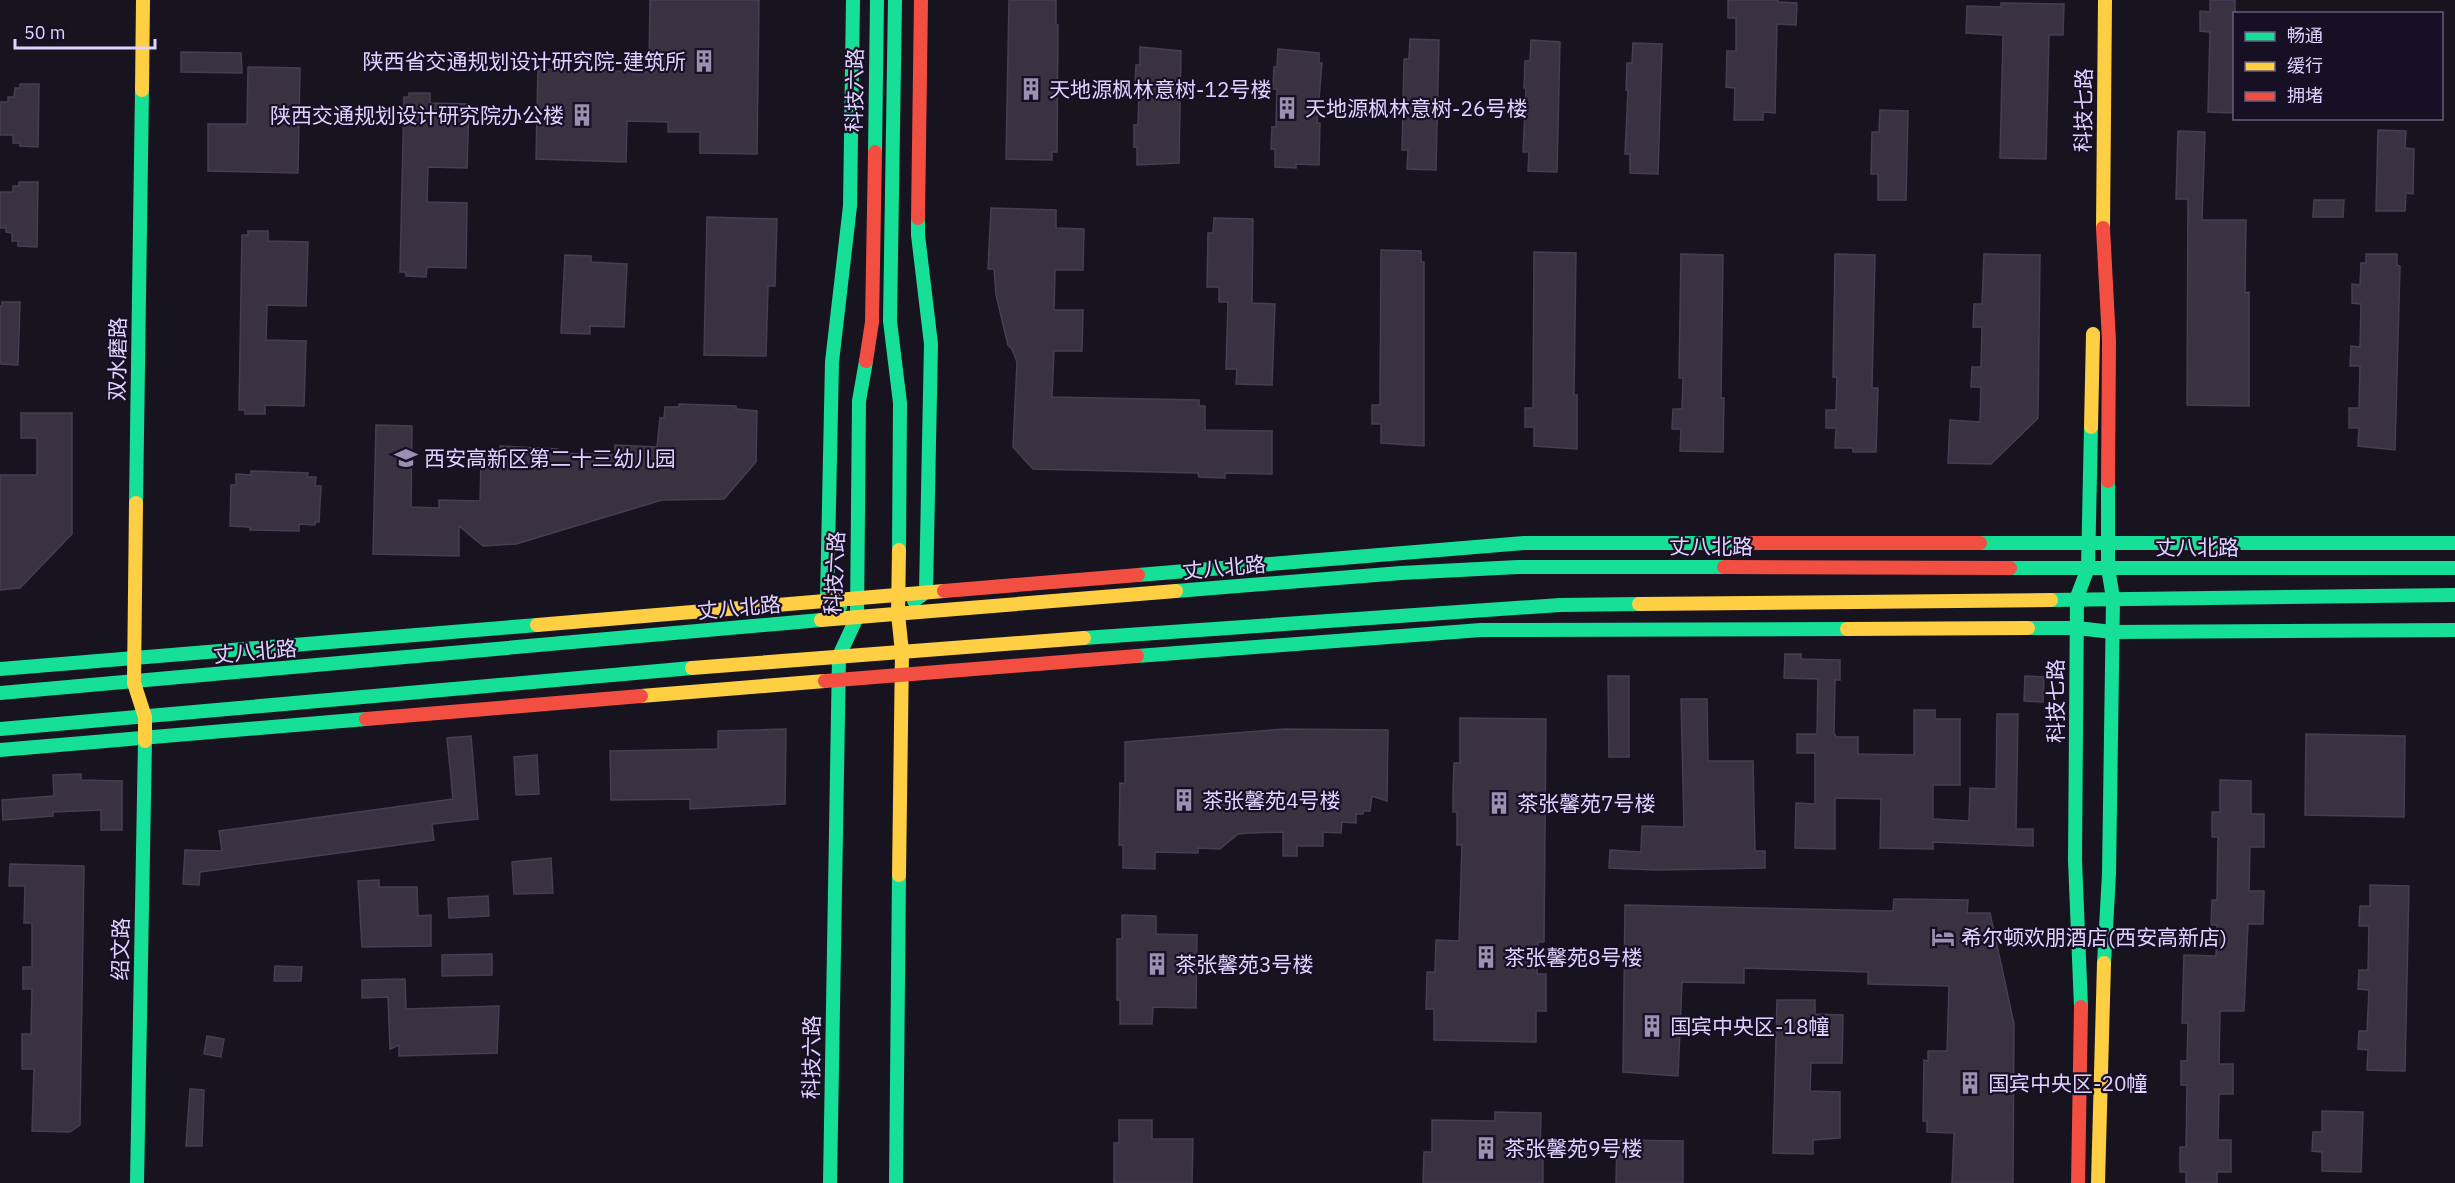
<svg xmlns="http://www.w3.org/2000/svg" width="2455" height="1183" font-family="'IBM Plex Sans','Noto Sans SC',sans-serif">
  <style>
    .building { fill: #383241; stroke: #463e53; stroke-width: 1.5 }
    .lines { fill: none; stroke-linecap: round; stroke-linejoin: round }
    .fast { stroke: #16e098; stroke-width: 14 }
    .slow { stroke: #ffcf43; stroke-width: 14 }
    .jam { stroke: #f24e42; stroke-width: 14 }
    .labels { text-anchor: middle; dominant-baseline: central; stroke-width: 4.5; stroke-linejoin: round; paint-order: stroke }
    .poi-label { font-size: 21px; fill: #e0d2ff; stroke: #170f24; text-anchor: start }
    .street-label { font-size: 21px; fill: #e0d2ff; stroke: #170f24 }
  </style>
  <rect width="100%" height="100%" fill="#18141f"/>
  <g class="building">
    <polygon points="650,0 759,0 757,154 700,153 700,132 668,132 668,122 627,121 626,162 536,159 538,69 649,72"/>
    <polygon points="1009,0 1056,0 1056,25 1058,25 1057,152 1052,152 1052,160 1006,159"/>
    <polygon points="1728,0 1778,0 1778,2 1797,3 1796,25 1777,24 1775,113 1763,112 1763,120 1734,120 1735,88 1726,87 1727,51 1736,51 1736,18 1728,18"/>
    <polygon points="2210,0 2235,0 2235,113 2208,112 2210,32 2200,31 2200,11 2210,12"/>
    <polygon points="2001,3 2064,4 2063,35 2049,35 2046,159 2000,158 2003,35 1966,33 1967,6 2001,7"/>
    <polygon points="1410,39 1439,40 1436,170 1407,169 1408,150 1402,150 1404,59 1409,59"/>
    <polygon points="1531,40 1560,42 1557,172 1528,171 1529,152 1523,152 1526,88 1524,88 1525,61 1530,61"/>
    <polygon points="1633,43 1662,44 1658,174 1630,173 1630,154 1625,154 1628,90 1626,90 1627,63 1632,63"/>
    <polygon points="1140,47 1181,51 1179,163 1137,165 1137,147 1134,147 1134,125 1138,125 1139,87 1135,87 1136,65 1140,65"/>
    <polygon points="1278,49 1319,53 1319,63 1322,63 1317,123 1320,123 1319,165 1296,164 1296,168 1275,167 1275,149 1271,149 1272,127 1276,127 1277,89 1273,89 1274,67 1277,67"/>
    <polygon points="181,52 241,53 242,73 181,72"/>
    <polygon points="248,67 300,68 298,173 208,171 208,124 247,124"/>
    <polygon points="20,84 39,84 38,147 20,146 20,143 13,143 13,135 0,135 0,102 8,102 8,97 14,97 15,88 20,88"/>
    <polygon points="409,93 430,93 430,103 469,104 467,168 428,167 427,202 467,203 466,268 427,267 426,277 406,276 406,272 400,272 404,97 409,97"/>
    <polygon points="1880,110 1908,111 1906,200 1878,200 1878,174 1871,174 1872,132 1879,132"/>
    <polygon points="2378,130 2406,131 2405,148 2414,149 2413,194 2406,193 2405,211 2376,211"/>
    <polygon points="2178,131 2205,132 2202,220 2246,220 2245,293 2249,292 2249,406 2187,405 2188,199 2176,199"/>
    <polygon points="19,182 38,182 37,247 18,246 18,241 12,241 12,233 6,232 6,228 0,228 0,192 13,192 13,186 19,186"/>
    <polygon points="2314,200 2344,200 2343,217 2313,217"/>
    <polygon points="991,208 1056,210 1056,228 1084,229 1083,270 1055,270 1054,310 1083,310 1082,351 1054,351 1052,397 1199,400 1199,406 1205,406 1205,430 1272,431 1272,474 1225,473 1225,478 1199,477 1198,473 1033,469 1013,447 1017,362 1012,349 1008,345 996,295 994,269 988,269"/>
    <polygon points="707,217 777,219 775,286 768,286 766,356 704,355"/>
    <polygon points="1214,218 1253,219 1252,303 1275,304 1272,385 1236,384 1237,369 1226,369 1228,302 1219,302 1219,287 1207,287 1208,233 1213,233"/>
    <polygon points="248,231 268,231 268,241 308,242 306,306 267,305 266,340 306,341 304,406 265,405 265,414 245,414 245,410 239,410 242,235 248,235"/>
    <polygon points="1381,250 1421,251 1421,262 1424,262 1424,446 1381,443 1381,424 1372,424 1372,405 1380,405"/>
    <polygon points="1534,252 1576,253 1574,395 1577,395 1577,449 1534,446 1534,427 1525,427 1525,408 1533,408"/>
    <polygon points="1681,254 1723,255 1721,398 1724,398 1723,452 1680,451 1681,429 1672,429 1673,409 1682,409 1683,378 1679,378"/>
    <polygon points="1835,254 1875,255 1872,388 1878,388 1876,452 1853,452 1853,448 1835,448 1836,428 1826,428 1826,410 1836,410 1837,377 1833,377"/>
    <polygon points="1984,254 2040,255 2038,418 1991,464 1948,463 1950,420 1980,422 1981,387 1971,387 1972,367 1981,367 1982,327 1973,327 1974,304 1982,304"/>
    <polygon points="2366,254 2397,254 2397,265 2400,266 2395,450 2358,446 2359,428 2349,428 2349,408 2359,408 2360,366 2350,366 2351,346 2360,347 2361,304 2352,303 2352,284 2360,285 2361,263 2366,263"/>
    <polygon points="565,255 591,256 591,262 627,264 624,327 590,326 590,334 561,333"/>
    <polygon points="2,302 20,302 18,365 1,364 0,361 0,306 2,306"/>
    <polygon points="679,404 736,406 736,409 757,411 756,462 724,499 662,500 516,544 483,546 459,526 459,556 373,554 376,425 412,426 411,507 439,508 439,500 480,501 481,462 490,450 500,451 500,446 558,449 557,453 615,455 615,445 657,447 660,418 664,418 665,407 679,407"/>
    <polygon points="21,413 72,413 72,534 20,588 0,590 0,475 37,475 37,438 21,438"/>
    <polygon points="251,471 308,473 307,477 316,477 315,486 321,486 319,522 315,522 315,525 299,524 299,531 250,530 250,527 230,526 231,485 236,485 236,474 251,475"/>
    <polygon points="1785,654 1801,654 1801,659 1840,660 1840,680 1835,680 1834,733 1836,737 1858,737 1858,754 1914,755 1914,710 1935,710 1935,719 1960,719 1960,785 1933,785 1933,819 1969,821 1970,788 1996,789 1997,714 2018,714 2016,829 2033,829 2033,846 1933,842 1933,849 1880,848 1881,799 1835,798 1835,849 1795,848 1796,803 1815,804 1815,753 1797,753 1797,734 1817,734 1818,679 1784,678"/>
    <polygon points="1608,676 1629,676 1629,757 1609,757"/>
    <polygon points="2025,676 2044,677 2043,702 2024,701"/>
    <polygon points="1681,699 1707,699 1708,761 1753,761 1755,851 1765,851 1765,868 1657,870 1609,868 1610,850 1641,852 1642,826 1684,827"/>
    <polygon points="1460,718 1546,719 1544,942 1538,942 1537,974 1546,974 1546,1011 1536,1011 1536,1042 1434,1040 1434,1009 1426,1009 1427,972 1435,972 1436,940 1459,941 1462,845 1457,845 1457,812 1453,812 1453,793 1454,763 1460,763"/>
    <polygon points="786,729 785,804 690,809 690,799 611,800 610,751 718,749 718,731"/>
    <polygon points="1284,729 1388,730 1387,801 1372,796 1370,811 1363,811 1363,814 1356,814 1356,823 1342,822 1341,833 1323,832 1323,846 1297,846 1297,856 1283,856 1283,832 1249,833 1238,834 1220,849 1198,848 1198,853 1155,852 1155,869 1123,868 1123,845 1119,845 1120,783 1125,784 1125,742"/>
    <polygon points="2306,734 2405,736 2404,817 2305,815"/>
    <polygon points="471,736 478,819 432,824 434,840 200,872 199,885 183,884 185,850 222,851 219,831 453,799 447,738"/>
    <polygon points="537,755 539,794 516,795 514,757"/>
    <polygon points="81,774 81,780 122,781 122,830 101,830 101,810 53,812 53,816 3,820 2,800 54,796 53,775"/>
    <polygon points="2220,780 2251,781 2251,814 2264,814 2264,847 2250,847 2249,891 2264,891 2263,924 2248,924 2244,1011 2220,1011 2219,1064 2233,1064 2233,1094 2219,1094 2218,1140 2231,1140 2231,1172 2217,1172 2217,1183 2186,1183 2186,1172 2180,1172 2180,1147 2186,1147 2187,1085 2181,1085 2181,1061 2187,1061 2188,1023 2182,1023 2184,955 2216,956 2217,925 2211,925 2212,900 2217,900 2218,837 2212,837 2212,812 2220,812"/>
    <polygon points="551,858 553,893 514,894 512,862"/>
    <polygon points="10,864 84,866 80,1125 70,1132 32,1131 34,1069 22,1069 22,1034 31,1034 32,989 23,989 23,967 32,967 32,923 24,923 25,886 9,886"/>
    <polygon points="379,880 379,887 417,887 418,916 431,915 431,946 362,947 358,881"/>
    <polygon points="2370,885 2409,886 2405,1071 2367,1070 2368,1050 2358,1049 2359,1031 2367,1031 2369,990 2358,989 2359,970 2368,970 2369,926 2359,926 2360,906 2370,906"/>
    <polygon points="488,896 489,916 449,918 448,898"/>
    <polygon points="1894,899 1968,900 1967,913 1990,913 2014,1024 2013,1183 1952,1183 1954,1133 1927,1132 1927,1121 1923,1121 1924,1060 1928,1061 1928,1051 1947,1051 1949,986 1868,984 1868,972 1744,968 1744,983 1682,982 1678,1076 1623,1072 1625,905 1893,911"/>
    <polygon points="1122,915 1156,916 1156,934 1197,935 1196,1008 1153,1007 1152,1024 1120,1024 1120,1000 1117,1000 1117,939 1122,939"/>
    <polygon points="492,954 492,975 442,976 442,955"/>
    <polygon points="275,966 302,967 301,981 274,981"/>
    <polygon points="405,979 406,1009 499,1006 497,1053 399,1056 399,1045 390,1049 388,997 362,998 362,980"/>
    <polygon points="1777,1000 1815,1000 1815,1014 1843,1015 1842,1063 1811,1063 1810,1091 1840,1092 1840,1138 1813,1140 1813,1154 1773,1153"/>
    <polygon points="207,1036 224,1039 221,1057 204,1054"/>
    <polygon points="190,1089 204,1090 202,1146 186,1146"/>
    <polygon points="2322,1111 2363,1112 2361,1172 2322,1171 2322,1152 2312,1151 2313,1132 2322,1132"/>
    <polygon points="1495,1112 1541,1113 1540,1154 1543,1154 1543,1183 1423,1183 1424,1152 1432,1152 1432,1120 1495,1121"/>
    <polygon points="1119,1120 1152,1120 1152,1139 1193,1139 1192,1183 1114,1183 1114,1143 1119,1143"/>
    <polygon points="1617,1140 1683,1141 1683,1183 1616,1183"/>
  </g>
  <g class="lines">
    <g class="fast">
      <polyline points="895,0 890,321 900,403 899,550"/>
      <polyline points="875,152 877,0"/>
      <polyline points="136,503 142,90"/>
      <polyline points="1980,543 2455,543"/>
      <polyline points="2010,568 2455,568"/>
      <polyline points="1138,575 1524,543 1745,543"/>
      <polyline points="1176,591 1401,573 1518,567 1724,567"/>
      <polyline points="2051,600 2455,595"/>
      <polyline points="914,601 926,592 931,344 918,235 918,218"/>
      <polyline points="840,607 827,600 832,362 850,206 853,0"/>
      <polyline points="2028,628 2077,628 2112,632 2455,630"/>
      <polyline points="1084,638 1560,605 1639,604"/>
      <polyline points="1137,656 1481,630 1847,629"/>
      <polyline points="0,669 537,625"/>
      <polyline points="0,693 821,620"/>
      <polyline points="0,729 692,668"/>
      <polyline points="0,750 366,719"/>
      <polyline points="2104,963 2109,874 2113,598 2108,568 2108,481"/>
      <polyline points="2081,1007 2075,860 2077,597 2088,568 2091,427"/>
      <polyline points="137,1183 145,741"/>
      <polyline points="830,1183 839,656 857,617 859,401 866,361"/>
      <polyline points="896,1183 899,875"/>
    </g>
    <g class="slow">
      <polyline points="142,90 143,0"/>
      <polyline points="2103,228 2105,0"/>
      <polyline points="2091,427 2093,334"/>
      <polyline points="136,503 134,683 145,717 145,741"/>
      <polyline points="899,550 898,614 902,652 899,875"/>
      <polyline points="1639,604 2051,600"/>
      <polyline points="821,620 1176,591"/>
      <polyline points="537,625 944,591"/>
      <polyline points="1847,629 2028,628"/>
      <polyline points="692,668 1084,638"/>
      <polyline points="641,696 825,681"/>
      <polyline points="2098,1183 2104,963"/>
    </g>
    <g class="jam">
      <polyline points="918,218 921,0"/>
      <polyline points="2103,228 2109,341 2108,481"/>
      <polyline points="866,361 872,322 875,152"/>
      <polyline points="1745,543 1980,543"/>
      <polyline points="1724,567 2010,568"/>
      <polyline points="944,591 1138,575"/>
      <polyline points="825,681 1137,656"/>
      <polyline points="366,719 641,696"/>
      <polyline points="2078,1183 2081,1007"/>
    </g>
  </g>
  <defs>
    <g id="building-bare" transform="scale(1.8)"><path d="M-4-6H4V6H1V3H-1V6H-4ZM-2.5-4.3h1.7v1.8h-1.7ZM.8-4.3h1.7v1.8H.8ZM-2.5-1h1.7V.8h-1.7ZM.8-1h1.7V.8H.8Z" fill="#9a90b1" stroke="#170f24" stroke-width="2.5" paint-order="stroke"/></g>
    <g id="school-bare" transform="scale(1.8)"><path d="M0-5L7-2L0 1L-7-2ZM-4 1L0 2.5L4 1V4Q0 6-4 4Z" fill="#9a90b1" stroke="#170f24" stroke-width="2.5" paint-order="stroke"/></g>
    <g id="hotel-bare" transform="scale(1.8)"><path d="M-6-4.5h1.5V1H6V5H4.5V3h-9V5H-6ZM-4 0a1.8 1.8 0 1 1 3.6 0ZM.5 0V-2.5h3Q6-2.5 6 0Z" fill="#9a90b1" stroke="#170f24" stroke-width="2.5" paint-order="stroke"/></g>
  </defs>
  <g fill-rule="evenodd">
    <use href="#building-bare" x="704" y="61"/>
    <use href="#building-bare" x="1031" y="89"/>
    <use href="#building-bare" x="1287" y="108"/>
    <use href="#building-bare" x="582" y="115"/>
    <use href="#school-bare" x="406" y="458"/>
    <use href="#building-bare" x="1184" y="800"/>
    <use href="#building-bare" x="1499" y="803"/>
    <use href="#hotel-bare" x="1943" y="937"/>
    <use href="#building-bare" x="1486" y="957"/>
    <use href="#building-bare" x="1157" y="964"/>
    <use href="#building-bare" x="1652" y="1026"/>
    <use href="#building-bare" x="1970" y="1083"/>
    <use href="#building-bare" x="1486" y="1148"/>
  </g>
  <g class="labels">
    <g class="poi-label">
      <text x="686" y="61" text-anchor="end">陕西省交通规划设计研究院-建筑所</text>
      <text x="1049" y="89">天地源枫林意树-12号楼</text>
      <text x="1305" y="108">天地源枫林意树-26号楼</text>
      <text x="564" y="115" text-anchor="end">陕西交通规划设计研究院办公楼</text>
      <text x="424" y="458">西安高新区第二十三幼儿园</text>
      <text x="1202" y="800">茶张馨苑4号楼</text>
      <text x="1517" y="803">茶张馨苑7号楼</text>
      <text x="1961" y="937">希尔顿欢朋酒店(西安高新店)</text>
      <text x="1504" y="957">茶张馨苑8号楼</text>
      <text x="1175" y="964">茶张馨苑3号楼</text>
      <text x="1670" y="1026">国宾中央区-18幢</text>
      <text x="1988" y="1083">国宾中央区-20幢</text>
      <text x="1504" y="1148">茶张馨苑9号楼</text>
    </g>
    <g class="street-label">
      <text transform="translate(854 90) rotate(-89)">科技六路</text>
      <text transform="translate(2083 110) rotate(-89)">科技七路</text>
      <text transform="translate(117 359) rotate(-89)">双水磨路</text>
      <text x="1711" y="546">丈八北路</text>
      <text x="2197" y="547">丈八北路</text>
      <text transform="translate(1224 567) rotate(-5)">丈八北路</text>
      <text transform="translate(834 573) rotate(-87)">科技六路</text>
      <text transform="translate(739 607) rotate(-5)">丈八北路</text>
      <text transform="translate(255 651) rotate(-5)">丈八北路</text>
      <text transform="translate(2055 701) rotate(-90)">科技七路</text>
      <text transform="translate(120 949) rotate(-89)">绍文路</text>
      <text transform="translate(811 1057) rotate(-89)">科技六路</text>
    </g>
  </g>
  <rect x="2233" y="12" width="210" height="108" fill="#170f24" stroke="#675d7c" stroke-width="1.5"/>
  <rect x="2245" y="32" width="30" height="9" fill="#16e098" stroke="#675d7c" stroke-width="1.5"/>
  <text x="2287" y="42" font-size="18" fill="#e0d2ff">畅通</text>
  <rect x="2245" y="62" width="30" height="9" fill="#ffcf43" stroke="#675d7c" stroke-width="1.5"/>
  <text x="2287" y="72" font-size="18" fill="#e0d2ff">缓行</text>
  <rect x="2245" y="92" width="30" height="9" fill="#f24e42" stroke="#675d7c" stroke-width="1.5"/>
  <text x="2287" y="102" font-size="18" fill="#e0d2ff">拥堵</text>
  <path d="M15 39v9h140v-9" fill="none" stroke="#e0d2ff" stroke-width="3"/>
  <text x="24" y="39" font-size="18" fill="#e0d2ff" stroke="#170f24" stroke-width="4.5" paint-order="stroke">50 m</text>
</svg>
